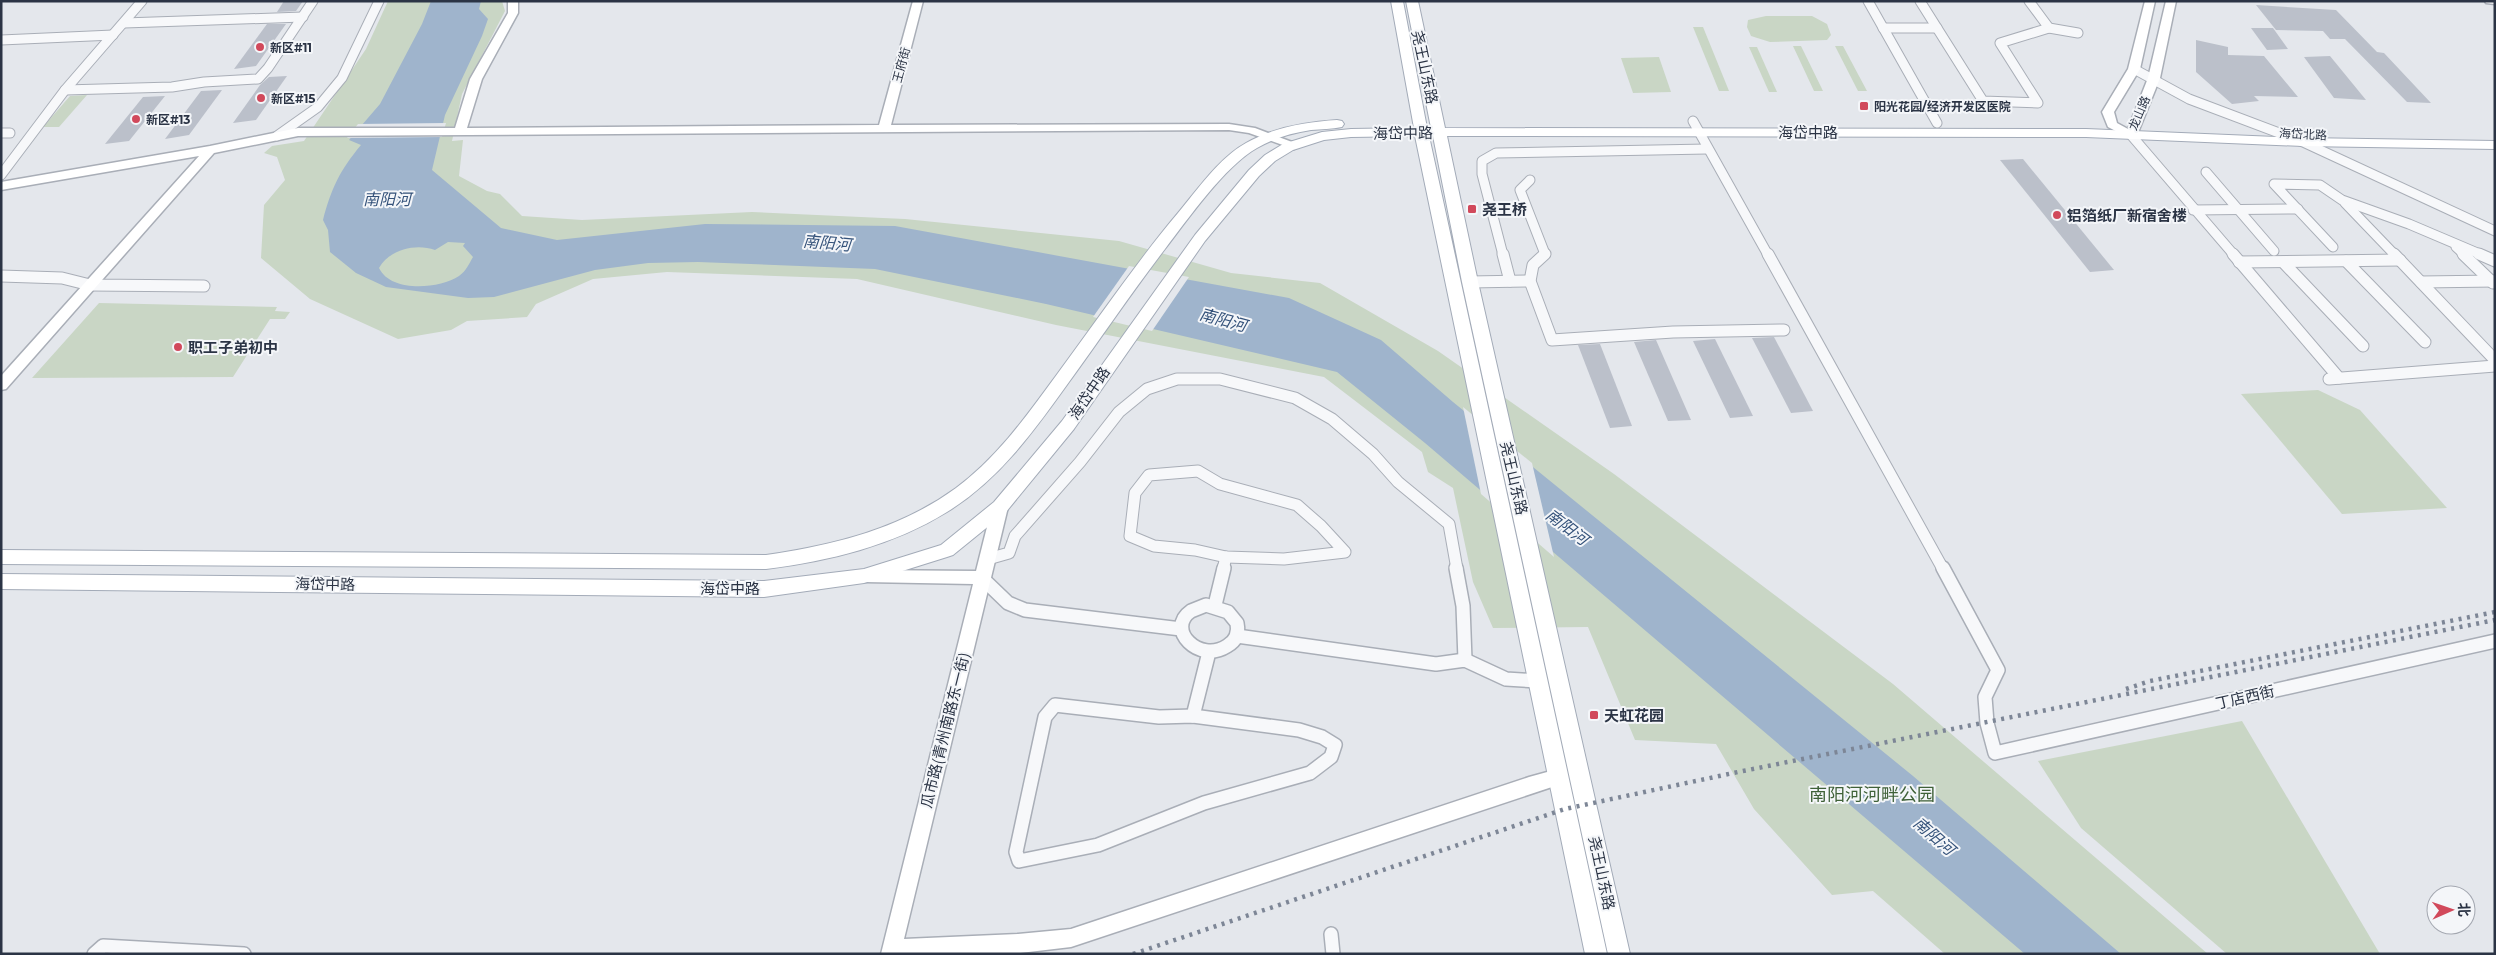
<svg xmlns="http://www.w3.org/2000/svg" width="2496" height="955" font-family="Montserrat,'Noto Sans SC',sans-serif">
  <style>
    .green { fill: #c9d6c5 }
    .water { fill: #9fb4cc; fill-rule: evenodd }
    .pier { fill: #e4e7ec }
    .building { fill: #bbc0ca }
    .lines { fill: none; stroke-linecap: round; stroke-linejoin: round }
    .street-far2-casing { stroke: #a9aeb7; stroke-width: 11 }
    .street-far1-casing { stroke: #a9aeb7; stroke-width: 13 }
    .street-casing { stroke: #a9aeb7; stroke-width: 16 }
    .secondary-casing { stroke: #a9aeb7; stroke-width: 3 }
    .primary-casing { stroke: #a3abb8; stroke-width: 2 }
    .street-far2 { stroke: #f7f8fa; stroke-width: 9 }
    .street-far1 { stroke: #f7f8fa; stroke-width: 11 }
    .street { stroke: #f7f8fa; stroke-width: 13 }
    .secondary { fill: #fff; fill-rule: evenodd }
    .primary { fill: #fff; fill-rule: evenodd }
    .rail { stroke: #7d8696; stroke-width: 4.5; stroke-dasharray: 3 5.5; stroke-linecap: butt }
    .poi-dot { fill: #d1495b; stroke: #f4f6f9; stroke-width: 2 }
    .labels { text-anchor: middle; dominant-baseline: central; stroke-width: 4; stroke-linejoin: round; paint-order: stroke }
    .far-poi-label { font-size: 12px; font-weight: bold; fill: #2b3445; stroke: #f4f6f9; text-anchor: start }
    .far-street-label { font-size: 12px; fill: #2b3445; stroke: #f4f6f9 }
    .street-label { font-size: 15px; fill: #2b3445; stroke: #f4f6f9 }
    .poi-label { font-size: 15px; font-weight: bold; fill: #2b3445; stroke: #f4f6f9; text-anchor: start }
    .water-label { font-size: 16px; font-style: italic; fill: #34527a; stroke: #f4f6f9 }
    .near-park-label { font-size: 18px; fill: #3f6138; stroke: #f4f6f9 }
  </style>
  <rect width="100%" height="100%" fill="#e4e7ec"/>
  <g class="green">
    <polygon points="388,1 502,1 505,11 462,94 452,141 463,140 459,176 487,191 500,194 522,216 582,220 752,212 905,219 1119,241 1231,273 1320,283 1438,351 1614,474 1893,684 2208,954 1945,954 1873,891 1832,895 1754,809 1716,744 1635,740 1588,627 1493,628 1473,582 1453,488 1428,472 1422,452 1324,377 1056,325 857,279 667,272 593,279 536,304 527,317 467,321 451,330 398,339 310,299 261,258 264,205 285,180 277,157 264,153 272,146 304,141 366,49"/>
    <polygon points="1812,16 1827,24 1831,35 1827,40 1770,42 1751,36 1747,27 1748,20 1766,16"/>
    <polygon points="1693,27 1703,27 1729,91 1719,91"/>
    <polygon points="1793,46 1801,46 1823,91 1814,91"/>
    <polygon points="1835,46 1843,46 1867,91 1858,91"/>
    <polygon points="1749,47 1757,47 1777,92 1769,92"/>
    <polygon points="1659,57 1671,92 1633,93 1621,58"/>
    <polygon points="87,95 59,127 43,127 70,96"/>
    <polygon points="99,303 277,307 275,311 290,312 285,319 270,319 233,377 32,378"/>
    <polygon points="2318,390 2360,410 2447,508 2342,514 2241,394"/>
    <polygon points="2242,721 2380,954 2227,954 2081,828 2038,761"/>
  </g>
  <path class="water" d="M 431,1 L 481,1 L 479,9 L 488,19 L 482,36 L 445,115 L 432,170 L 501,228 L 557,240 L 705,224 L 895,226 L 1289,298 L 1381,340 L 1453,402 L 1913,776 L 2121,954 L 2025,954 L 1425,443 L 1337,372 L 1046,304 L 875,269 L 698,262 L 648,263 L 595,270 L 494,297 L 468,298 L 386,287 L 356,273 L 330,252 L 328,230 L 323,220 C 331,189 340,170 361,145 L 349,140 L 380,104 L 422,24 ZM 448,242 L 465,243 L 463,246 L 473,257 C 469,264 466,271 459,276 C 439,289 391,293 379,268 C 389,250 415,243 435,250 Z"/>
  <g class="pier">
    <polygon points="446,123 442,137 347,138 358,124"/>
    <polygon points="1129,266 1189,277 1152,331 1093,317"/>
    <polygon points="1463,407 1532,463 1554,557 1481,494"/>
  </g>
  <g class="building">
    <polygon points="284,1 303,1 296,11 277,12"/>
    <polygon points="2256,5 2336,10 2377,52 2384,53 2431,103 2407,102 2345,39 2330,39 2323,31 2276,30"/>
    <polygon points="267,24 286,24 256,66 234,69"/>
    <polygon points="2251,28 2273,28 2288,49 2267,50"/>
    <polygon points="2196,40 2228,47 2228,55 2264,56 2298,97 2254,96 2259,101 2232,104 2196,72"/>
    <polygon points="2330,56 2366,100 2334,98 2304,57"/>
    <polygon points="287,76 256,120 233,123 260,85 269,77"/>
    <polygon points="222,90 189,135 165,139 201,91"/>
    <polygon points="165,96 129,141 105,144 143,97"/>
    <polygon points="2023,159 2114,270 2090,272 2000,160"/>
    <polygon points="1774,337 1813,411 1791,413 1752,338"/>
    <polygon points="1715,339 1753,416 1730,418 1693,341"/>
    <polygon points="1656,340 1691,420 1668,421 1634,342"/>
    <polygon points="1600,344 1632,426 1610,428 1578,345"/>
  </g>
  <g class="lines">
    <g class="street-far2-casing">
      <g id="street-far2">
        <polyline points="1868,1 1937,123"/>
        <polyline points="1920,1 1983,101 2038,103 2000,43 2049,28 2078,33"/>
        <polyline points="2029,1 2049,28"/>
        <polyline points="124,23 303,17"/>
        <polyline points="1883,28 1937,28"/>
        <polyline points="1,40 113,35"/>
        <polyline points="2134,69 2189,99 2303,142 2495,231"/>
        <polyline points="65,90 172,87 204,82 258,79 268,68 313,1"/>
        <polyline points="1693,121 1768,255"/>
        <polyline points="1,133 10,133"/>
        <polyline points="2131,135 2234,255"/>
        <polyline points="277,136 318,107 342,78 379,1"/>
        <polyline points="2206,172 2274,251"/>
        <polyline points="1,175 65,90 142,1"/>
        <polyline points="1530,180 1520,190 1545,254 1544,255"/>
        <polyline points="2345,203 2395,255"/>
        <polyline points="2193,210 2298,209"/>
        <polyline points="2333,247 2274,184 2320,185 2342,200 2409,224 2482,255"/>
        <polyline points="2456,247 2465,255"/>
        <polyline points="1503,255 1482,174 1482,161 1496,153 1707,149"/>
      </g>
    </g>
    <g class="street-far1-casing">
      <g id="street-far1">
        <polyline points="1503,254 1510,281"/>
        <polyline points="1545,254 1533,265 1530,281 1552,340 1673,332 1784,330"/>
        <polyline points="1768,254 1943,569"/>
        <polyline points="2233,254 2339,378"/>
        <polyline points="2394,254 2495,360"/>
        <polyline points="2463,254 2493,283"/>
        <polyline points="2479,254 2495,261"/>
        <polyline points="2346,261 2425,342"/>
        <polyline points="2239,262 2400,260"/>
        <polyline points="2283,262 2363,346"/>
        <polyline points="1,276 62,278 90,285 204,286"/>
        <polyline points="1470,282 1530,281"/>
        <polyline points="2421,282 2495,281"/>
        <polyline points="2329,379 2495,366"/>
        <polygon points="1198,471 1220,484 1297,505 1321,526 1345,552 1284,559 1226,557 1195,550 1154,546 1130,536 1135,493 1149,475"/>
        <polyline points="988,559 1009,553 1015,536 1080,462 1119,412 1147,389 1177,379 1220,379 1295,398 1332,419 1373,454 1398,482 1449,524 1457,569"/>
        <polyline points="1223,569 1226,557"/>
      </g>
    </g>
    <g class="street-casing">
      <g id="street">
        <polyline points="1456,568 1463,606 1465,660"/>
        <polyline points="1943,568 1998,670 1985,697 1987,723 1995,753 2495,641"/>
        <polyline points="982,578 1008,603 1025,610 1181,629"/>
        <path d="M 1206,605 L 1228,612 L 1237,623 C 1239,633 1236,641 1227,646 C 1199,664 1165,629 1191,611 C 1196,609 1201,607 1206,605 Z"/>
        <polyline points="1215,605 1224,568"/>
        <polyline points="1237,636 1436,664 1465,660 1506,679 1538,681"/>
        <polygon points="1055,705 1159,717 1193,716 1299,730 1322,737 1335,745 1331,757 1310,773 1204,803 1098,845 1019,861 1016,852 1045,717"/>
        <polyline points="1193,716 1209,652"/>
        <polyline points="1331,934 1333,954"/>
        <polyline points="94,954 103,946 244,954"/>
      </g>
    </g>
    <g class="secondary-casing">
      <g id="secondary">
        <polygon points="508,1 518,1 518,13 482,79 467,128 879,125 913,1 923,1 891,125 1229,124 1255,128 1300,145 1294,149 1249,133 1229,130 298,136 214,153 6,389 1,390 1,376 199,156 1,190 1,182 210,146 298,128 455,128 470,79 508,13"/>
        <polygon points="2145,1 2155,1 2140,69 2114,112 2117,123 2128,129 2148,78 2166,1 2176,1 2160,78 2137,135 2131,139 2108,127 2102,112 2128,69"/>
        <polygon points="2485,1 2495,1 2495,4 2486,3"/>
        <polygon points="1000,501 1005,503 1008,507 904,939 1018,934 1071,929 1529,777 1558,769 1564,771 1567,777 1564,783 1071,947 1012,954 881,954 973,584 865,582 859,581 857,576 859,571 865,570 976,571 992,507 995,503"/>
      </g>
    </g>
    <g class="primary-casing">
      <g id="primary">
        <polygon points="1391,1 1403,1 1427,128 1431,128 1406,1 1418,1 1445,128 2086,129 2303,138 2495,141 2495,149 2303,146 2086,137 1447,136 1478,282 1630,954 1608,954 1462,282 1433,136 1429,136 1607,954 1585,954 1415,136 1351,137 1324,140 1293,150 1275,161 1259,176 1205,241 1074,429 1006,512 953,555 947,557 864,583 764,597 1,589 1,574 764,581 864,569 941,545 994,502 1062,421 1195,235 1249,170 1265,155 1283,144 1322,132 1351,129 1414,128"/>
        <path d="M 1337,120 L 1342,121 L 1344,124 L 1342,127 C 1332,129 1321,129 1311,130 C 1292,133 1274,138 1257,148 C 1225,166 1188,219 1165,249 C 1132,292 1101,338 1069,382 C 1034,431 999,480 947,512 C 892,546 829,561 766,569 L 1,564 L 1,550 L 766,555 C 834,545 900,529 956,488 C 998,457 1028,414 1058,373 C 1098,319 1135,264 1178,213 C 1198,189 1219,158 1246,143 C 1274,127 1306,122 1337,120 Z"/>
      </g>
    </g>
    <use href="#street-far2" class="street-far2"/>
    <use href="#street-far1" class="street-far1"/>
    <use href="#street" class="street"/>
    <use href="#secondary" class="secondary"/>
    <use href="#primary" class="primary"/>
    <g class="rail">
      <polyline points="2126,689 2150,681 2495,612"/>
      <polyline points="1133,954 1565,809 1738,772 2495,620"/>
    </g>
  </g>
  <g class="poi-dot">
    <circle cx="260" cy="47" r="5"/>
    <circle cx="261" cy="98" r="5"/>
    <rect x="1859" y="101" width="10" height="10" rx="2.5"/>
    <circle cx="136" cy="119" r="5"/>
    <rect x="1467" y="204" width="10" height="10" rx="2.5"/>
    <circle cx="2057" cy="215" r="5"/>
    <circle cx="178" cy="347" r="5"/>
    <rect x="1589" y="710" width="10" height="10" rx="2.5"/>
  </g>
  <g class="labels">
    <g class="far-poi-label">
      <text x="270" y="47">新区#11</text>
      <text x="271" y="98">新区#15</text>
      <text x="1874" y="106">阳光花园/经济开发区医院</text>
      <text x="146" y="119">新区#13</text>
    </g>
    <g class="far-street-label">
      <text transform="translate(901 65) rotate(-75)">王府街</text>
      <text transform="translate(2139 113) rotate(-67)">龙山路</text>
      <text transform="translate(2303 134) rotate(3)">海岱北路</text>
    </g>
    <g class="street-label">
      <text transform="translate(1425 67) rotate(78)">尧王山东路</text>
      <text x="1808" y="132">海岱中路</text>
      <text transform="translate(1403 133) rotate(-1)">海岱中路</text>
      <text transform="translate(1089 393) rotate(-56)">海岱中路</text>
      <text transform="translate(1514 478) rotate(77)">尧王山东路</text>
      <text transform="translate(325 584) rotate(1)">海岱中路</text>
      <text x="730" y="588">海岱中路</text>
      <text transform="translate(2245 697) rotate(-13)">丁店西街</text>
      <text transform="translate(945 730) rotate(-76)">瓜市路(青州南路东一街)</text>
      <text transform="translate(1602 873) rotate(78)">尧王山东路</text>
    </g>
    <g class="poi-label">
      <text x="1482" y="209">尧王桥</text>
      <text x="2067" y="215">铝箔纸厂新宿舍楼</text>
      <text x="188" y="347">职工子弟初中</text>
      <text x="1604" y="715">天虹花园</text>
    </g>
    <g class="water-label">
      <text x="387" y="199">南阳河</text>
      <text transform="translate(827 243) rotate(5)">南阳河</text>
      <text transform="translate(1223 320) rotate(15)">南阳河</text>
      <text transform="translate(1567 527) rotate(37)">南阳河</text>
      <text transform="translate(1934 836) rotate(41)">南阳河</text>
    </g>
    <g class="near-park-label">
      <text x="1872" y="795">南阳河河畔公园</text>
    </g>
  </g>
  <rect width="2496" height="955" fill="none" stroke="#2b3445" stroke-width="5"/>
  <g transform="translate(2451 910) rotate(88)"><circle r="24" fill="#f4f6f9" stroke="#a4a8b1"/>
  <path d="M0-4L9 19L0 12L-9 19Z" fill="#d1495b"/>
  <text y="-8" font-size="14" font-weight="bold" text-anchor="middle" fill="#2b3445">北</text>
  </g>
</svg>
